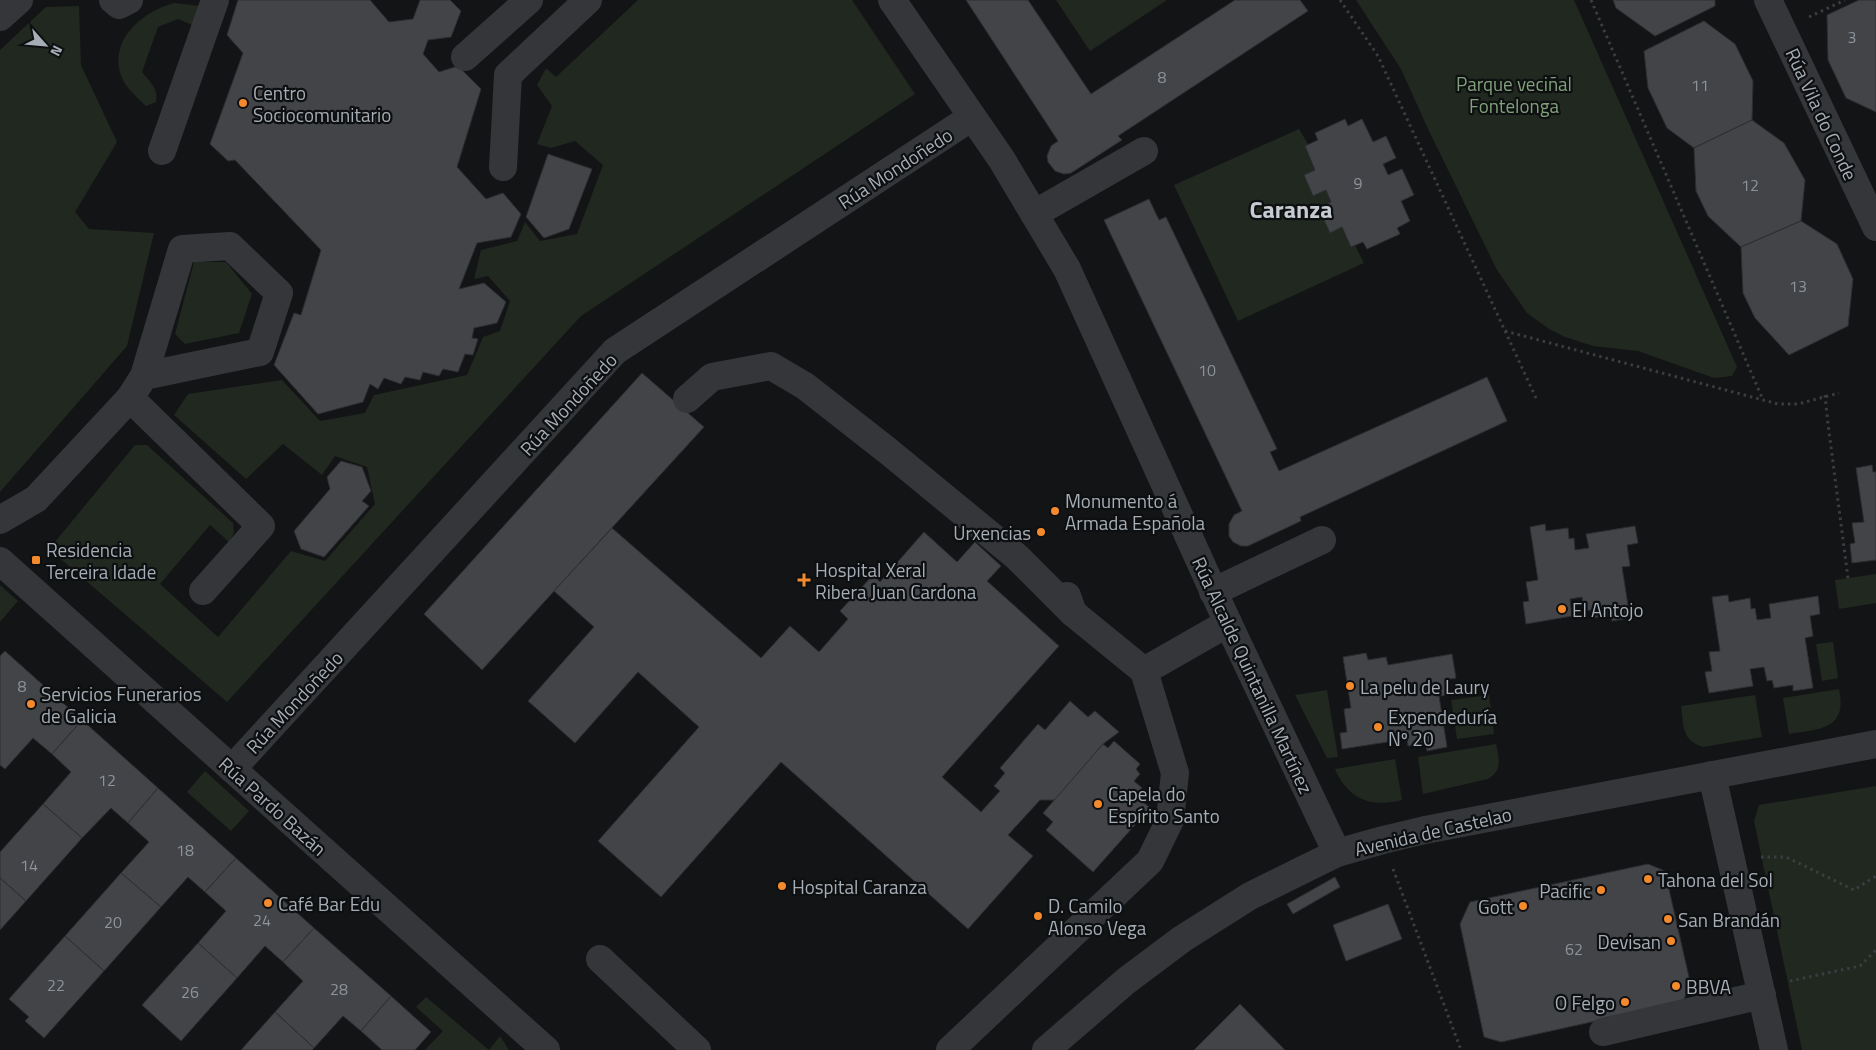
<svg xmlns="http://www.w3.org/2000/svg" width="1876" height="1050" font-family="'Titillium Web',sans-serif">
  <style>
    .green { fill: #202820 }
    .building { fill: #424448; stroke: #2d2e31 }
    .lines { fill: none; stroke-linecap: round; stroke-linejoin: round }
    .path { stroke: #3a3e41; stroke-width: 3; stroke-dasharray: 2.5 4; stroke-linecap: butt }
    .minor { stroke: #34363a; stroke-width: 28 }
    .poi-dot { fill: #f58a2c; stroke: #0e0f10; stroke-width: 2 }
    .labels { text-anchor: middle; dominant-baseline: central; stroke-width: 4.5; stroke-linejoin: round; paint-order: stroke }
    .number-label { font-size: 16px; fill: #8c939a }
    .park-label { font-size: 19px; fill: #80a17b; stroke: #0e0f10 }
    .poi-label { font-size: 19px; fill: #a5adb6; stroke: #0e0f10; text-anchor: start }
    .street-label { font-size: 19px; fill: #a5adb6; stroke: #0e0f10 }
    .district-label { font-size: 24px; font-weight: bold; fill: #c6cbd2; stroke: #0e0f10 }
  </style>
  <rect width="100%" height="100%" fill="#131415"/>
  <g class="green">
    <polygon points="638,0 852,0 915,94 581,316 227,702 49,549 135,445 147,445 233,523 234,533 229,542 210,525 160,584 218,637 291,551 325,561 375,504 367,467 335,456 322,475 283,444 246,479 174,415 188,394 282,380 320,421 365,413 374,395 467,375 483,337 500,331 510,301 488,276 474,279 481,250 517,241 525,222 540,241 577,234 603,165 575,141 551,148 537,144 552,106 537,85 546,68 556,77"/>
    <polygon points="1056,0 1167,0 1090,51"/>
    <polygon points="1356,0 1574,0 1737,367 1732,376 1714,378 1638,351 1593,346 1565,337 1549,329 1527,313 1497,270 1428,129 1401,69"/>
    <path d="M 174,3 L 200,6 L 192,25 L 178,19 L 158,27 L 142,72 C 150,82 159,89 156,102 L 146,106 C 138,98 128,90 123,80 C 106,42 141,12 174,3 Z"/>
    <polygon points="79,6 81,65 117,142 75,212 89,229 154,233 127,346 0,492 0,50 46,7"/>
    <polygon points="1299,129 1308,144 1305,146 1315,170 1304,176 1313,196 1326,190 1331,202 1319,209 1330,232 1342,227 1351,247 1355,245 1364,263 1238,321 1174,185"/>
    <polygon points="194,262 226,262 252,294 239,333 185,344 175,334"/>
    <polygon points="1876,574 1876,603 1839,609 1835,580"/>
    <polygon points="0,585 18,601 0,622"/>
    <polygon points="1833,642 1838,678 1822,681 1816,644"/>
    <path d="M 1839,689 C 1848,730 1819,729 1789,734 L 1783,698 Z"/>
    <polygon points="1327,690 1338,757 1327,758 1295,695"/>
    <polygon points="1489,695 1494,734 1457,739 1451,700"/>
    <path d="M 1755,695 L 1762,737 L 1703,747 C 1681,740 1684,726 1681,706 Z"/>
    <path d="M 1496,744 C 1499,759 1503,770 1488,779 L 1423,794 L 1418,757 Z"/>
    <path d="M 1395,759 L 1402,800 C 1370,808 1348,799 1335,769 Z"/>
    <polygon points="205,771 249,811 231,831 187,792"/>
    <polygon points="1876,786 1876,1050 1802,1050 1754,821 1759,805"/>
    <polygon points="426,997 489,1050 500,1036 509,1050 425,1050 443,1031 416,1007"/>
  </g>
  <g class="building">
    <polygon points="238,0 370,0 389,22 413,19 420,0 450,0 461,11 451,37 428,40 423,54 439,72 458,66 481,89 457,167 486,199 503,193 521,214 511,237 477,243 459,289 484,283 506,302 497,323 474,328 472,338 478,339 473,355 465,354 458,372 443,369 439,376 423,372 420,380 405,377 401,384 384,378 378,389 370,384 363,402 318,414 274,365 294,313 301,315 321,250 235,160 228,161 210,144 243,53 227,35"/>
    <polygon points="966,0 1028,0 1091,94 1235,0 1300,0 1308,11 1118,136 1122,140 1071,173 1064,174 1055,171 1048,162 1047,156 1051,146 1058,141"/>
    <polygon points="1613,0 1715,0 1715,6 1655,36 1616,8"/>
    <polygon points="1859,0 1876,0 1876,112 1846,98 1828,60 1827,15"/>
    <polygon points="1704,21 1735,44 1753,81 1752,120 1694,148 1667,128 1648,88 1644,51"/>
    <polygon points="1345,119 1348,126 1362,119 1373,142 1386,136 1396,158 1383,164 1388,175 1402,169 1414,195 1401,201 1410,221 1397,228 1400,234 1367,249 1363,242 1351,247 1342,227 1330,233 1319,209 1331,202 1326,190 1313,196 1304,175 1315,170 1305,146 1318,140 1315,133"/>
    <polygon points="1752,120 1784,143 1805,180 1801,221 1741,247 1708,216 1696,191 1694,148"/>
    <polygon points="548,154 592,169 569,229 544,238 526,217"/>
    <polygon points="1149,199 1159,220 1166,217 1277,449 1270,452 1279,471 1487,377 1507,421 1300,517 1301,521 1248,546 1241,546 1233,542 1229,536 1229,524 1234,515 1242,511 1104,220"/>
    <polygon points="1801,221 1837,244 1853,279 1848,326 1789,355 1755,318 1743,293 1741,247"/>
    <polygon points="642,373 704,427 482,670 424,614"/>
    <polygon points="341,461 362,467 371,491 362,501 369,506 324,557 301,549 294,531 330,489 327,477"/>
    <polygon points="1872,465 1873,472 1876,472 1876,560 1852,563 1850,544 1855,543 1852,523 1864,522 1856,468"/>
    <polygon points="1545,524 1546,531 1568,528 1569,539 1574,538 1575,550 1589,548 1586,534 1635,526 1638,543 1627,545 1630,566 1622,567 1630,618 1612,621 1611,615 1592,618 1591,610 1584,611 1582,597 1570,599 1572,616 1526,624 1523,602 1529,601 1526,582 1538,580 1530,527"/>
    <polygon points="612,528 761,658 790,626 819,652 848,619 840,611 873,575 880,582 924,532 957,562 975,542 1001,566 987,581 1059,646 942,777 981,812 1000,791 994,786 1005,773 1000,768 1038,724 1045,730 1070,701 1088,717 1095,711 1119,732 1103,744 1055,800 1040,800 1008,835 1033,856 968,929 781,762 661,897 598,841 699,727 638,672 575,743 528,701 594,627 554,591"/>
    <polygon points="1728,595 1729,602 1750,598 1751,609 1755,608 1757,620 1771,618 1769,604 1818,596 1820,614 1810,616 1813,636 1805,638 1813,688 1793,691 1793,685 1774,688 1772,680 1767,681 1764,667 1750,669 1753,686 1709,693 1705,672 1712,671 1709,652 1720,651 1712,597"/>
    <polygon points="5,651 82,720 52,754 33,738 5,769 0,765 0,656"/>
    <polygon points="1366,653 1368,660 1386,657 1388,665 1452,654 1456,678 1445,680 1447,695 1439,696 1447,747 1427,751 1426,743 1408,746 1407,739 1342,749 1340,733 1347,732 1344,709 1351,708 1343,657"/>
    <polygon points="82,720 158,788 128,823 111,808 82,838 43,804 71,772 52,754"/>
    <polygon points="1114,741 1140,764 1136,769 1140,774 1134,781 1142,788 1135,795 1150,808 1093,872 1046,830 1053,822 1043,813 1103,744 1108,748"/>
    <polygon points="158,788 236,858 205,892 188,877 161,907 121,873 149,842 128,823"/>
    <polygon points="43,804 82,838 26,901 0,878 0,852"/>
    <polygon points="236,858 314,928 283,962 265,946 237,978 198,943 226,911 205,892"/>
    <polygon points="1648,864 1665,871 1668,885 1691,986 1682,1002 1501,1042 1484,1037 1460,924 1470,902"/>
    <polygon points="121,873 161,907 104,971 65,936"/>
    <polygon points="1335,877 1340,887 1293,914 1287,904"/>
    <polygon points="0,878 26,901 0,930"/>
    <polygon points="1388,904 1402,939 1346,961 1333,925"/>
    <polygon points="314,928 391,996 361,1031 343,1016 314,1048 275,1012 303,981 283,962"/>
    <polygon points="65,936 104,971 44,1038 25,1021 29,1017 9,999"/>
    <polygon points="198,943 237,978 181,1041 142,1005"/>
    <polygon points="391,996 431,1032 415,1050 382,1050 361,1031"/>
    <polygon points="1240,1004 1285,1050 1194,1050"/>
    <polygon points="275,1012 314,1048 312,1050 241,1050"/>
  </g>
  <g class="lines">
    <g class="path">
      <polyline points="1340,0 1378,56 1536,398"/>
      <polyline points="1591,0 1763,400"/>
      <polyline points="1809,17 1845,0"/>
      <polyline points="1505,331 1778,404 1798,404 1839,393"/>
      <polyline points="1825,395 1828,424 1848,578"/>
      <polyline points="1761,857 1786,857 1854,890 1876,876"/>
      <polyline points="1393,869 1461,1050"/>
      <polyline points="1790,981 1860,966 1876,950"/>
    </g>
    <g class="minor">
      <polyline points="113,0 119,5 129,0"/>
      <polyline points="892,0 1002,160 1067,269 1228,623 1337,853"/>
      <polyline points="1768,0 1876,227"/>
      <polyline points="0,17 19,0"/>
      <polyline points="465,57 529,0"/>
      <polyline points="162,151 215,0"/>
      <polyline points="503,167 508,75 588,0"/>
      <polyline points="1034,214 1144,151"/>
      <polyline points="130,398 261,526 203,591"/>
      <polyline points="687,399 712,377 771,366 805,386 888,451 1017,557 1073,613"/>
      <polyline points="0,520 36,499 130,398 144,376 182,249 230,246 279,293 260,352 144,376"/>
      <polyline points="0,561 546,1050"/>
      <polyline points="1213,592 1322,540"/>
      <polyline points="1067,596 1073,613 1144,671 1228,623"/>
      <polyline points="232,769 615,351 972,117"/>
      <polyline points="1712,775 1774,1050"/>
      <polyline points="600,959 697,1050"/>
      <polyline points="1603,1032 1762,995"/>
      <polyline points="950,1050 1150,861 1170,820 1175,773 1144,671"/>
      <polyline points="1046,1050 1126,981 1182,939 1250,896 1337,853 1383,840 1425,830 1876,744"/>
    </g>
  </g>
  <g class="poi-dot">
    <circle cx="243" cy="103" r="5"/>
    <circle cx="1055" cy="511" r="5"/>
    <circle cx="1041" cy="532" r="5"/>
    <rect x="31" y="555" width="10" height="10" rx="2.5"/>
    <path d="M801.5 572.5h5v5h5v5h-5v5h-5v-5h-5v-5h5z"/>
    <circle cx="1562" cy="609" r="5"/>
    <circle cx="1350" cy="686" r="5"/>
    <circle cx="31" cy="704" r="5"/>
    <circle cx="1378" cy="727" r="5"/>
    <circle cx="1098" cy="804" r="5"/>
    <circle cx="1648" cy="879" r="5"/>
    <circle cx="782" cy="886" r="5"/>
    <circle cx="1601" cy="890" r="5"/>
    <circle cx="268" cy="903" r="5"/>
    <circle cx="1523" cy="906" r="5"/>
    <circle cx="1038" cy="916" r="5"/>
    <circle cx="1668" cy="919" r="5"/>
    <circle cx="1671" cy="941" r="5"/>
    <circle cx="1676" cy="986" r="5"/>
    <circle cx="1625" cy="1002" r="5"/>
  </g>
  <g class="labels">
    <g class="number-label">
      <text x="1852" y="37">3</text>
      <text x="1162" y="77">8</text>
      <text x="1700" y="85">11</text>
      <text x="1358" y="183">9</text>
      <text x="1750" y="185">12</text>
      <text x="1798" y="286">13</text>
      <text x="1207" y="370">10</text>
      <text x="22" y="686">8</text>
      <text x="107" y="780">12</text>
      <text x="185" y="850">18</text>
      <text x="29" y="865">14</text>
      <text x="262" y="920">24</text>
      <text x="113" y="922">20</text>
      <text x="1574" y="949">62</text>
      <text x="56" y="985">22</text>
      <text x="339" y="989">28</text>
      <text x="190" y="992">26</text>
    </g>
    <g class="park-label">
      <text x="1514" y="83">Parque veciñal<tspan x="1514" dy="22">Fontelonga</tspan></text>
    </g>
    <g class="poi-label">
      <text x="253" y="92">Centro<tspan x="253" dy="22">Sociocomunitario</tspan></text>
      <text x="1065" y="500">Monumento á<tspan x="1065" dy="22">Armada Española</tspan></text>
      <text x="1031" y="532" text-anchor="end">Urxencias</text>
      <text x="46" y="549">Residencia<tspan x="46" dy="22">Terceira Idade</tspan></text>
      <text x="815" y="569">Hospital Xeral<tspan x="815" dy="22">Ribera Juan Cardona</tspan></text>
      <text x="1572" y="609">El Antojo</text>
      <text x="1360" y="686">La pelu de Laury</text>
      <text x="41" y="693">Servicios Funerarios<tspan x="41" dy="22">de Galicia</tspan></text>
      <text x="1388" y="716">Expendeduría<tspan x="1388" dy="22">Nº 20</tspan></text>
      <text x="1108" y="793">Capela do<tspan x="1108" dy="22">Espírito Santo</tspan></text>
      <text x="1658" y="879">Tahona del Sol</text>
      <text x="792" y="886">Hospital Caranza</text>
      <text x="1591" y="890" text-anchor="end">Pacific</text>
      <text x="278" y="903">Café Bar Edu</text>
      <text x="1048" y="905">D. Camilo<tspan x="1048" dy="22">Alonso Vega</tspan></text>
      <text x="1513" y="906" text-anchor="end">Gott</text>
      <text x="1678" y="919">San Brandán</text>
      <text x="1661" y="941" text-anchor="end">Devisan</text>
      <text x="1686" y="986">BBVA</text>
      <text x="1615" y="1002" text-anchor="end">O Felgo</text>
    </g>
    <g class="street-label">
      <text transform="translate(1822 114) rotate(65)">Rúa Vila do Conde</text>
      <text transform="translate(895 168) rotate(-33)">Rúa Mondoñedo</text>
      <text transform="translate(568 404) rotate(-47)">Rúa Mondoñedo</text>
      <text transform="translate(1253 675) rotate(65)">Rúa Alcalde Quintanilla Martínez</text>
      <text transform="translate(294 702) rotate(-47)">Rúa Mondoñedo</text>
      <text transform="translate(273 806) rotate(42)">Rúa Pardo Bazán</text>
      <text transform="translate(1433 831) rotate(-13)">Avenida de Castelao</text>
    </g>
    <g class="district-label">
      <text x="1291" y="209">Caranza</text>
    </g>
  </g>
  <g transform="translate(45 45) rotate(117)" stroke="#0e0f10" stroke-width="4" paint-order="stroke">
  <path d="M0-4L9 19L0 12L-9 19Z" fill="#a5adb6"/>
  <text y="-8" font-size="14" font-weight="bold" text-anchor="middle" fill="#a5adb6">N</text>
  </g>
</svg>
